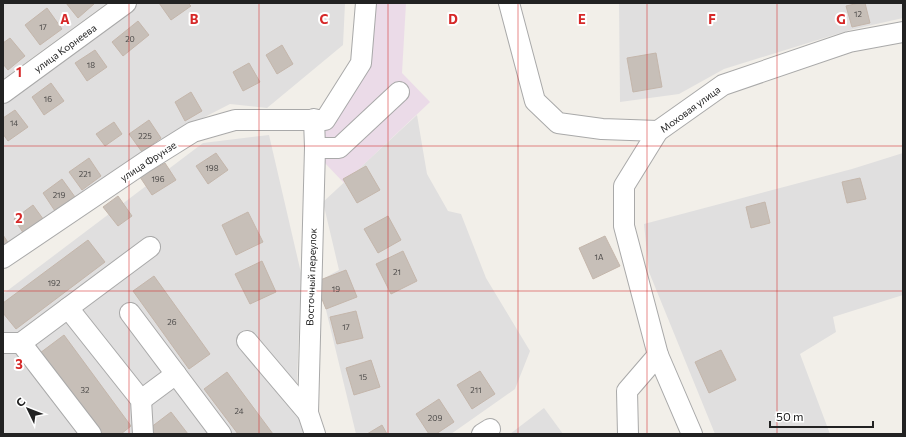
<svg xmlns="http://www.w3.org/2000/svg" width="906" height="437" font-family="Commissioner,sans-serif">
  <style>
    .residential { fill: #e0dfdf }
    .industrial { fill: #ebdbe8 }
    .building { fill: #c7bfb8; stroke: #c4b6ab }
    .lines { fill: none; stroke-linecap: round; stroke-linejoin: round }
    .minor-casing { stroke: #a9a9a9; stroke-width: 22 }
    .minor { stroke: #fff; stroke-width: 20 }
    .grid { fill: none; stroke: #d62828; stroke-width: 1; stroke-opacity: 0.55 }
    .labels { text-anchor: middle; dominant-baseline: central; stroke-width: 4; stroke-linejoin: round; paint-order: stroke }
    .number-label { font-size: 8px; fill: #4b4948 }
    .street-label { font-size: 10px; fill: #222; stroke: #fff }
    .grid-label { font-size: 13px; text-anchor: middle; font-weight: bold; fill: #d62828; stroke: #fff; stroke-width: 4; stroke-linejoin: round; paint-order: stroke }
  </style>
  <rect width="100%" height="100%" fill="#f2efe9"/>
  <g class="residential">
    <polygon points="3,3 107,3 3,79"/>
    <polygon points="138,3 345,3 343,45 267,108 230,104 195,122 3,263 3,101"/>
    <polygon points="619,3 903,3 903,18 850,30 724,69 679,94 620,102"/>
    <polygon points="417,115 427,174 448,211 461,214 486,278 530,351 515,389 451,434 356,434 319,281 339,270 323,202"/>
    <polygon points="269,135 301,273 296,411 305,434 3,434 3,294 203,143"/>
    <polygon points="903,153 903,295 833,317 836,332 800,354 830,434 715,434 649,272 644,224 852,169"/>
    <polygon points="544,408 563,434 510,434"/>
  </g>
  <polygon class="industrial" points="364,3 406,3 402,73 430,102 344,183 324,162 323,113 361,48"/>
  <g class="building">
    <polygon points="66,3 93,3 94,4 78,18"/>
    <polygon points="159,3 188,3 191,6 171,20"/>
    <polygon points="859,3 865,3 870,23 852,27 846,6"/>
    <polygon points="47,8 62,29 40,45 25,25"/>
    <polygon points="138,21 149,35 123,56 112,42"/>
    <polygon points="10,38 25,56 8,70 3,64 3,43"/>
    <polygon points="282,45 293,64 277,74 266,55"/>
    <polygon points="95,50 107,67 87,81 75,63"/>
    <polygon points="656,53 662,87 633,92 627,58"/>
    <polygon points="249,63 260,82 243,91 233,72"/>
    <polygon points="51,83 64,101 44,115 32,97"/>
    <polygon points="191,92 202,111 185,121 175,102"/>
    <polygon points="15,110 28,127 8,141 3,134 3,118"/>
    <polygon points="149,120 161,138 142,152 129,134"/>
    <polygon points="114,122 122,134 105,146 96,134"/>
    <polygon points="216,153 228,170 208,184 196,166"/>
    <polygon points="89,158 101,176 82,190 69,172"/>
    <polygon points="165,163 176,180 152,195 140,177"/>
    <polygon points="366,166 380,190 357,203 343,179"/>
    <polygon points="860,178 866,199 847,203 842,182"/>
    <polygon points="62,179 75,197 55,211 43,193"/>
    <polygon points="118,196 132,216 118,226 103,207"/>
    <polygon points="765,202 770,223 751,228 746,207"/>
    <polygon points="33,205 46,223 26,237 14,219"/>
    <polygon points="248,212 263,242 236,255 222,225"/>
    <polygon points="388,216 401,240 378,253 364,229"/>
    <polygon points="3,235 11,247 3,253"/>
    <polygon points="605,236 620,266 593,279 579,248"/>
    <polygon points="88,240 105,262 16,329 3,313 3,303"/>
    <polygon points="403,251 417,281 391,294 376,264"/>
    <polygon points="262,261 276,292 250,304 235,274"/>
    <polygon points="346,270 357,297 326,309 315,282"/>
    <polygon points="154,276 210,354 189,369 133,291"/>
    <polygon points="356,311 363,338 337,344 330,317"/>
    <polygon points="64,335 131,426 121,434 100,434 40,353"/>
    <polygon points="721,350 736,380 709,393 695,362"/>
    <polygon points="371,360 380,387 354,395 346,368"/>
    <polygon points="480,371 495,394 472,409 457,385"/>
    <polygon points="227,372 273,434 238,434 204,389"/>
    <polygon points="439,399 454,422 436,434 429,434 416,414"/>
    <polygon points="171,412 188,434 155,434 150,428"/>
    <polygon points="382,425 387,434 367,434"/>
  </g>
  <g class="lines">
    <g class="minor-casing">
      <g id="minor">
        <polyline points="509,3 535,101 558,123 602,129 658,131"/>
        <polyline points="3,93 126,3"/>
        <polyline points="314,119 315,148 308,413 315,434"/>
        <polyline points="315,148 339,148 399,92"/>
        <polyline points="3,258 145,162 193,132 235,120 325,120 361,63 366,3"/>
        <polyline points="68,308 141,400 143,434"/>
        <polyline points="130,313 221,434"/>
        <polyline points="247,341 308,413"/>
        <polyline points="3,343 21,343 91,434"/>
        <polyline points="21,343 150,247"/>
        <polyline points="141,400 176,374"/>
        <polyline points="482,434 490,429"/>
        <polyline points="628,434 627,391 658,355"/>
        <polyline points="692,434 658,355 624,226 624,186 658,131 723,85 849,42 903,32"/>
      </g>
    </g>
    <use href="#minor" class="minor"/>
  </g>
  <path class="grid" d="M 129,3 L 129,434M 259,3 L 259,434M 388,3 L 388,434M 518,3 L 518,434M 647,3 L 647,434M 777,3 L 777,434M 3,146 L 903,146M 3,291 L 903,291"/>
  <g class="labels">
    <g class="number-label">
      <text x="858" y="14">12</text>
      <text x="43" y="27">17</text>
      <text x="130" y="39">20</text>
      <text x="91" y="65">18</text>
      <text x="48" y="99">16</text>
      <text x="14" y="123">14</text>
      <text x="145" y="136">225</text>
      <text x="212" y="168">198</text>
      <text x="85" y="174">221</text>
      <text x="158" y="179">196</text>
      <text x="59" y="195">219</text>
      <text x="599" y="257">1А</text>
      <text x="397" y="272">21</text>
      <text x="54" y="283">192</text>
      <text x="336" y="289">19</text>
      <text x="172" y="322">26</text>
      <text x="346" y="327">17</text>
      <text x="363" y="377">15</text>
      <text x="85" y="390">32</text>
      <text x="476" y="390">211</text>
      <text x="239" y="411">24</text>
      <text x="435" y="418">209</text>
    </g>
    <g class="street-label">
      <text transform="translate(65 48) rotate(-36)">улица Корнеева</text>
      <text transform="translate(690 109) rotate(-36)">Моховая улица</text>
      <text transform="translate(148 161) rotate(-33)">улица Фрунзе</text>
      <text transform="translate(311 277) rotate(-88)">Восточный переулок</text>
    </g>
  </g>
  <g class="grid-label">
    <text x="65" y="24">A</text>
    <text x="194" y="24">B</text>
    <text x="324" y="24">C</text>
    <text x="453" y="24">D</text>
    <text x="582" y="24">E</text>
    <text x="712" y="24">F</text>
    <text x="841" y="24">G</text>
    <text x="19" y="77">1</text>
    <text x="19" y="223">2</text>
    <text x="19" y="369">3</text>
  </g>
  <rect width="906" height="437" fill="none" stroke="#222222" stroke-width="8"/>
  <g transform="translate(28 409) rotate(313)" stroke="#ffffff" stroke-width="3" paint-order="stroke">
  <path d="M0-3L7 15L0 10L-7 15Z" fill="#222222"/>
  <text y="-6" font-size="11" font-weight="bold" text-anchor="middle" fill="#222222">С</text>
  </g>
  <path d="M770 421v6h103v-6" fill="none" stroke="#222222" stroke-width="2"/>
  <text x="776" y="421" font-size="12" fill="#222222" stroke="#ffffff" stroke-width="3" paint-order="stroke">50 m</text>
</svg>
